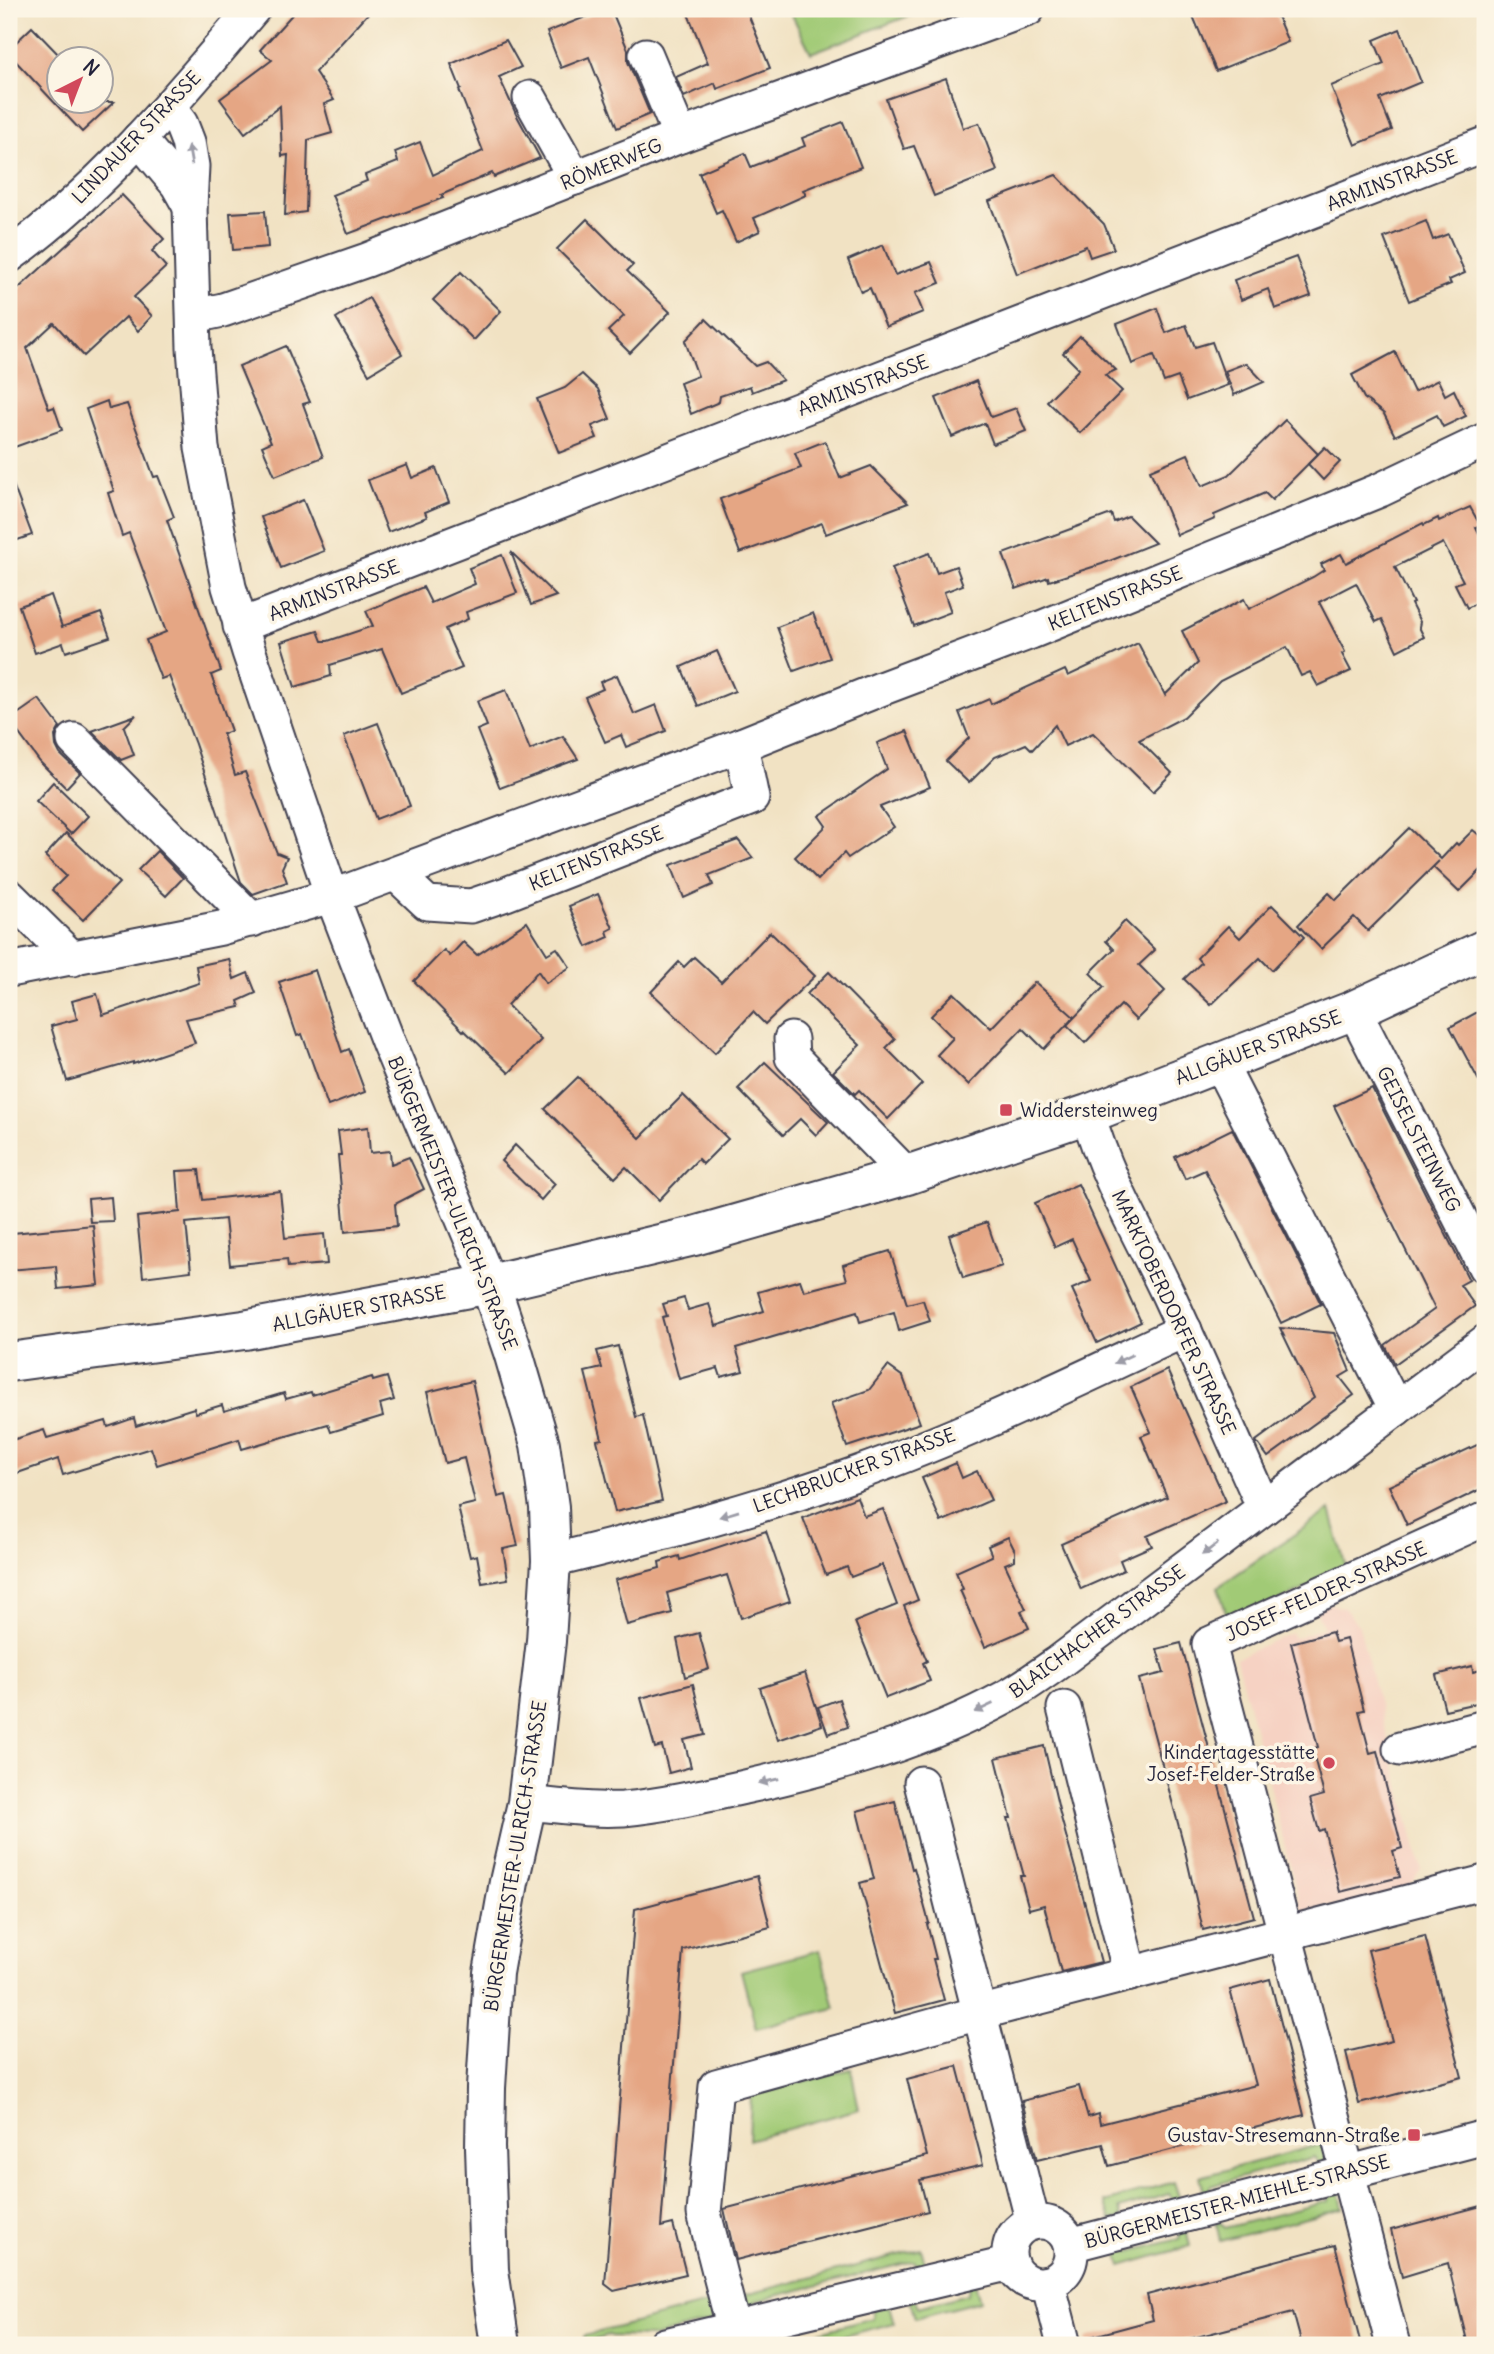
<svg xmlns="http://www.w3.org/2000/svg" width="1494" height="2354" font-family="Delius,sans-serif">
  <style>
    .built { fill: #f6d2c3 }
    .green { fill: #a1ca76; stroke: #627658; stroke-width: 2 }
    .building { fill: #e5a684 }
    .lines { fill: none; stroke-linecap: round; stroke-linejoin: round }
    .minor-casing { stroke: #413f4f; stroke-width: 37 }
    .major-casing { stroke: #413f4f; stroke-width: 42 }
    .minor { stroke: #fff; stroke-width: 33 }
    .major { stroke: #fff; stroke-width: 38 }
    .oneway { fill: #9c9ca7 }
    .poi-dot { fill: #d1495b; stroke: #fcf5e5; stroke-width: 2.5 }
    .labels { text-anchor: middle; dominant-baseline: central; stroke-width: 7; stroke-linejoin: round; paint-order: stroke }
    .street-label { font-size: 19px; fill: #22223b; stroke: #fcf5e5 }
    .poi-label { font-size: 19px; fill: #22223b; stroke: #fcf5e5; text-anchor: end }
  </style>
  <rect width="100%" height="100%" fill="#fcf5e5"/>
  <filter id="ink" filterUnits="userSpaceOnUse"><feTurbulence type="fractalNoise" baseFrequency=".0143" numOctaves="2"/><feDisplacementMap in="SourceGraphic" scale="14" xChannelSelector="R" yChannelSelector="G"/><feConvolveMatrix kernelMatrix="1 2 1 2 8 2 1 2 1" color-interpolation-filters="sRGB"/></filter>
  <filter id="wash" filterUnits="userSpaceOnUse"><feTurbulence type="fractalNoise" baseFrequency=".00686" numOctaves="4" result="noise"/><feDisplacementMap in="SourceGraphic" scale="28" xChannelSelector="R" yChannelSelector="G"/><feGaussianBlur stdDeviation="1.57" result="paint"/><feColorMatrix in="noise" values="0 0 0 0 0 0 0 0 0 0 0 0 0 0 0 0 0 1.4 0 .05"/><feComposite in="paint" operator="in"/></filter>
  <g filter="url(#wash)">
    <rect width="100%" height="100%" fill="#f1e2c3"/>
    <polygon class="built" points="1330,1604 1344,1608 1359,1626 1421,1869 1414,1882 1403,1892 1302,1912 1236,1658 1291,1633 1294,1638 1324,1628 1315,1608"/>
    <g class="green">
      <polygon points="789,9 927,9 811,53"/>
      <polygon points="1330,1510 1347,1571 1229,1622 1218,1587"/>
      <polygon points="820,1950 835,2008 756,2028 741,1971"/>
      <polygon points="851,2069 859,2109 749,2140 751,2095"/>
      <polygon points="1322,2144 1328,2162 1320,2165 1314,2157 1210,2186 1208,2195 1205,2196 1200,2177"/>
      <polygon points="1174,2182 1180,2200 1175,2202 1169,2194 1119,2209 1121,2218 1111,2220 1105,2202"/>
      <polygon points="1339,2189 1343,2208 1220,2241 1216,2222 1219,2221 1225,2228 1329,2201 1330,2191"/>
      <polygon points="1186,2228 1190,2246 1121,2266 1116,2247 1126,2244 1129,2252 1179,2239 1181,2229"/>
      <polygon points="921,2249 926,2266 920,2268 914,2261 756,2301 757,2310 749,2313 741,2296"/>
      <polygon points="975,2283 980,2301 915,2318 910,2301 915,2299 918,2307 968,2294 969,2284"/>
      <polygon points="714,2302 713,2321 652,2337 609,2336 584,2342 584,2336"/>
      <polygon points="889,2306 894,2323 809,2345 771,2345 873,2318 874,2309"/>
    </g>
    <g id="blocks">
      <g class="building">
        <polygon points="297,9 372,9 315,72 334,100 324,104 332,133 308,140 306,212 285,215 288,155 282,156 280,106 245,133 220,99 272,60 260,50"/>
        <polygon points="606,9 611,9 628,50 628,62 650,114 617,128 589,57 561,68 547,32"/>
        <polygon points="686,9 746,9 770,68 717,89 715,83 684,97 676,77 708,63"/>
        <polygon points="1190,9 1274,9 1288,42 1216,71"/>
        <polygon points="32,27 60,56 60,102 114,102 82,132 9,54 9,49"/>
        <polygon points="1400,29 1421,82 1380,99 1392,130 1355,145 1331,86 1384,64 1374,40"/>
        <polygon points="506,40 521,67 499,77 516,114 540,158 494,177 492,173 441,195 443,198 348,234 332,195 367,181 365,175 398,162 395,152 420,142 433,175 483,151 459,90 461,89 451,64"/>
        <polygon points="946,78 963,128 979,123 997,171 934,196 914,146 904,149 886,99"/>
        <polygon points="843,122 861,167 803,190 806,195 754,218 760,231 736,242 722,210 716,213 699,173 745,153 751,167 805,146 802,138"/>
        <polygon points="1056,175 1104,224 1114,249 1090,257 1086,246 1017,274 989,201"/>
        <polygon points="122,195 164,239 152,251 166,267 134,297 152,316 138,331 126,317 84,356 54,323 27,348 49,409 54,407 62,430 9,449 9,297"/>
        <polygon points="265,211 268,247 233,250 230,213"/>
        <polygon points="587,219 633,265 627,271 670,312 630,353 608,331 624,316 557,249"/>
        <polygon points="1426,221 1433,240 1448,234 1465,273 1449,280 1451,284 1409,301 1384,238"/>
        <polygon points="883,245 895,275 931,262 940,283 915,293 923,312 886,327 870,288 861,292 848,260"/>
        <polygon points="1296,257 1311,296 1275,309 1268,289 1241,300 1234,280"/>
        <polygon points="461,272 501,311 474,340 433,300"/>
        <polygon points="369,298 402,354 369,374 336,318"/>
        <polygon points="1157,308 1166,333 1186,325 1195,347 1212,342 1228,385 1187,400 1178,377 1164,382 1154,355 1132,364 1117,324"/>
        <polygon points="706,319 755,366 766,362 783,380 752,392 750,386 720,396 719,402 691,414 680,383 698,376 685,341"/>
        <polygon points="1080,336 1116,370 1105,375 1122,391 1080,433 1047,401 1079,369 1063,353"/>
        <polygon points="286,346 310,402 303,404 323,457 275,476 262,446 271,442 239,366"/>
        <polygon points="1395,352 1414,392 1438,380 1445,395 1454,390 1466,416 1443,427 1437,415 1395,436 1384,414 1364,398 1352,375"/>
        <polygon points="1246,363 1264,382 1234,395 1225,371"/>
        <polygon points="582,374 598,389 610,419 592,426 597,438 559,453 537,399 565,388"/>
        <polygon points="976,381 991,417 1016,408 1026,431 993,444 985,423 952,437 936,398"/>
        <polygon points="107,401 109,409 127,404 154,477 158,476 174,517 167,520 221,671 211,675 231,731 223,734 235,775 245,772 277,853 287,857 282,868 287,882 253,894 241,882 195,744 169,676 161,679 146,640 166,632 129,533 122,536 108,493 114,491 86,409"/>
        <polygon points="1285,420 1318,454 1272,500 1265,493 1214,515 1215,519 1177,535 1150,470 1188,454 1202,486 1229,475"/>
        <polygon points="825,441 840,478 871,466 908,503 826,534 822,523 740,553 720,499 801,468 795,453"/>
        <polygon points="1325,447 1340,462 1323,480 1308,464"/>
        <polygon points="407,465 412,478 436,468 449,502 425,512 427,517 388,532 368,480"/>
        <polygon points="11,479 32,535 9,543 9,480"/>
        <polygon points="303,500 324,551 281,568 261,517"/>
        <polygon points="1470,507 1480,525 1476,527 1485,545 1485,625 1475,604 1467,608 1455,584 1463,581 1443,543 1395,567 1413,603 1411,604 1420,622 1419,627 1424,637 1397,651 1382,619 1376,622 1356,583 1319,602 1345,652 1342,654 1351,671 1318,686 1310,672 1301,676 1287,647 1220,681 1184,717 1139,740 1172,773 1153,792 1093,733 1065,746 1055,725 1032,750 1026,744 995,757 969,783 946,761 969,738 959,712 989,699 991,704 1065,670 1068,676 1138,643 1165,695 1198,663 1182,631 1244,599 1249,609 1313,577 1324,570 1321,564 1341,554 1346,563 1423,523 1424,525 1438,518 1439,521"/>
        <polygon points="1111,514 1114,522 1128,516 1155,543 1102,564 1049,581 1048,577 1016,589 1003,554"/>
        <polygon points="511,552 556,596 531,605"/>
        <polygon points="929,553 937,573 956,566 963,585 944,592 951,612 914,626 892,568"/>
        <polygon points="502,555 517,593 466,612 468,619 445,629 462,668 401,693 382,649 330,665 331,676 295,687 281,642 318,631 322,641 328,641 373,626 366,611 423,587 431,603 475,584 469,568"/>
        <polygon points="51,595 62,627 101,613 110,637 66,652 63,643 35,653 19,606"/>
        <polygon points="813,613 830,658 794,671 777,627"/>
        <polygon points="717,651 735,691 698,706 681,667"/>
        <polygon points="617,675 634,714 656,705 666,731 626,747 621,735 605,742 585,697 603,689 600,682"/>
        <polygon points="506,690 530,750 563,736 578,759 500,788 477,730 487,726 477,701"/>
        <polygon points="39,699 60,727 55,736 56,746 60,754 80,773 66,788 40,762 9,720"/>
        <polygon points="136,715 124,727 134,755 121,760 92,731"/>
        <polygon points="378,723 410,806 376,819 344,736"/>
        <polygon points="907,731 930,787 880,807 894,827 848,858 844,853 818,880 795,857 826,826 819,816 887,769 877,743"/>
        <polygon points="53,782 88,816 71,834 36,801"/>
        <polygon points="1409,828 1441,859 1456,843 1458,845 1473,830 1485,840 1485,866 1459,892 1433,867 1439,861 1368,931 1354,917 1321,949 1298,925 1329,893 1336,900"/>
        <polygon points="66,833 119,883 83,920 52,890 66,876 45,856"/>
        <polygon points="738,840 753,858 709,875 713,885 684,898 671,865"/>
        <polygon points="157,851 183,878 166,896 138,870"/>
        <polygon points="598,894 613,928 607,931 609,937 587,947 569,906"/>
        <polygon points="1272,905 1304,937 1272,970 1260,958 1211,1005 1184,979 1201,963 1197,958 1228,926 1240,938"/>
        <polygon points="1125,921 1155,950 1139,965 1165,991 1136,1020 1121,1005 1085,1043 1067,1025 1104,987 1090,973 1114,949 1106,941"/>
        <polygon points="527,922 547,954 557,948 570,967 546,983 538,971 507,1005 541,1040 509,1073 464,1030 463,1031 414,981 444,950 450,956 463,942 477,955"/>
        <polygon points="770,932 815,976 765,1024 753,1012 715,1053 651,992 679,962 684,967 694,957 721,982"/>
        <polygon points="229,959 234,979 248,973 256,993 238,1001 240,1007 186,1019 195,1043 133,1064 133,1062 67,1081 51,1026 77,1019 72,1001 97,994 103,1015 199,983 196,966"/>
        <polygon points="315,970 342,1052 349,1049 365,1092 328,1106 302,1034 297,1036 279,982"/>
        <polygon points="829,972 895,1039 886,1048 922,1084 888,1119 859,1090 855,1094 833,1072 860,1045 807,994"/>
        <polygon points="1035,982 1074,1017 1044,1049 1023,1028 968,1085 937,1055 953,1038 931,1016 954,993 991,1028"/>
        <polygon points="1485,1008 1485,1092 1450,1027"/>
        <polygon points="765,1062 828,1122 816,1135 800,1119 783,1135 738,1089"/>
        <polygon points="578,1077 640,1138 683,1095 728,1139 703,1164 698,1159 659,1200 626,1167 615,1178 545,1109"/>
        <polygon points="1372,1088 1469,1280 1460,1285 1475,1306 1395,1364 1385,1345 1435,1309 1334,1106"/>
        <polygon points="368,1127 370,1153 390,1151 391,1164 409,1157 424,1189 395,1204 397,1226 345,1232 338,1155 341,1155 338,1131"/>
        <polygon points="1232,1129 1321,1304 1281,1323 1205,1170 1185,1179 1175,1157"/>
        <polygon points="515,1145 555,1184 541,1200 501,1161"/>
        <polygon points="199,1170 203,1200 280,1191 285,1238 324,1234 327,1264 288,1267 287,1259 230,1265 225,1219 186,1223 191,1271 143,1277 137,1217 180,1212 177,1171"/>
        <polygon points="1078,1184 1141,1322 1097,1343 1072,1289 1091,1281 1072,1239 1055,1247 1035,1203"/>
        <polygon points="111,1197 113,1221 90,1222 88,1199"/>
        <polygon points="987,1222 1002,1266 963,1278 949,1235"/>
        <polygon points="93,1225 99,1285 58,1289 56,1266 9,1270 9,1236 13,1235 13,1233"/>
        <polygon points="890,1251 907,1304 923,1300 930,1321 899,1331 894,1312 860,1322 857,1312 736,1348 743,1371 721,1377 718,1368 679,1379 662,1317 667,1316 663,1304 684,1298 688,1310 709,1304 716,1326 764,1311 758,1292 800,1280 804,1291 847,1280 843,1265"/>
        <polygon points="1280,1328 1334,1333 1350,1371 1340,1377 1354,1395 1268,1457 1256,1441 1314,1398"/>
        <polygon points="618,1346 636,1417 643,1415 662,1501 615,1512 597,1440 602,1439 585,1372 602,1368 597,1351"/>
        <polygon points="888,1366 903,1377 920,1423 847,1447 831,1403 869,1390"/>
        <polygon points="1167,1370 1226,1501 1147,1536 1152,1546 1120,1560 1124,1570 1081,1589 1061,1544 1167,1497 1141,1436 1151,1432 1131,1387"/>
        <polygon points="372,1377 373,1381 387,1377 394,1400 380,1404 383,1416 331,1432 328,1424 242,1449 239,1439 157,1465 151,1448 63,1475 58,1459 9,1476 9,1441 44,1430 47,1438 106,1421 108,1427 134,1418 136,1426 194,1408 196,1413 222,1405 224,1411 284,1393 286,1399 311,1392 312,1395"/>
        <polygon points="472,1381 498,1497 506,1495 518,1546 503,1549 508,1579 482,1583 477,1555 470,1557 458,1507 475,1503 464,1458 445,1463 427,1392"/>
        <polygon points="1479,1444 1485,1458 1485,1487 1407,1525 1389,1486"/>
        <polygon points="956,1463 962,1478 977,1471 991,1500 941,1522 922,1478"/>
        <polygon points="857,1497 864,1516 883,1509 918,1600 904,1606 927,1661 923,1663 930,1681 886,1698 855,1622 897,1605 882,1565 851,1577 847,1567 826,1575 803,1518"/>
        <polygon points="766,1531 790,1601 741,1618 727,1575 667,1593 672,1613 627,1625 615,1580 660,1568 659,1562 679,1556 680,1560"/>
        <polygon points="1008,1537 1015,1551 1015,1560 1005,1564 1026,1609 1021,1611 1029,1628 985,1647 960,1590 963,1589 956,1572 992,1556 988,1546"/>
        <polygon points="1332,1632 1335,1642 1346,1639 1364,1710 1359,1711 1370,1753 1377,1751 1402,1848 1393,1851 1400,1877 1340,1892 1324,1829 1319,1831 1310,1799 1324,1795 1312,1749 1318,1747 1291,1643"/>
        <polygon points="699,1633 709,1669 685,1677 677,1639"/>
        <polygon points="1181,1643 1254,1917 1203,1930 1183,1842 1139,1679 1164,1673 1157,1649"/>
        <polygon points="1472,1666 1473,1672 1485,1669 1485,1693 1479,1695 1481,1702 1445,1710 1436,1675"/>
        <polygon points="805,1673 822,1725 778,1740 760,1688"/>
        <polygon points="693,1684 705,1735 684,1740 691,1767 669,1773 662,1746 655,1748 641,1698"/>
        <polygon points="839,1699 848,1727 828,1734 818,1707"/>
        <polygon points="1044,1746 1060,1814 1101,1962 1061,1972 1044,1905 1029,1909 1020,1876 1024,1876 1008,1818 1011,1818 996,1758"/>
        <polygon points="895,1801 912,1869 914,1868 929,1923 927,1924 936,1959 933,1959 944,2000 895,2013 860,1883 874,1879 857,1811"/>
        <polygon points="757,1876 770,1927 683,1950 661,2227 673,2224 686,2274 614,2291 605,2284 635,1909"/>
        <polygon points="1425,1936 1462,2077 1359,2104 1346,2052 1392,2041 1368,1950"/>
        <polygon points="1270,1979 1304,2115 1109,2166 1103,2144 1037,2160 1022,2101 1079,2086 1088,2117 1098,2114 1100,2124 1256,2085 1230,1990"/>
        <polygon points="957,2066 983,2165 920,2180 928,2211 736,2260 724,2209 927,2156 907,2079"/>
        <polygon points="1485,2205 1485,2345 1468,2345 1448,2263 1402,2277 1391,2230"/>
        <polygon points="1335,2245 1361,2345 1302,2345 1293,2312 1166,2345 1087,2345 1086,2338 1153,2320 1147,2295"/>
      </g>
    </g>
  </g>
  <g filter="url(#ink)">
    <use href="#blocks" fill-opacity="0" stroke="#413f4f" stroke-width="2"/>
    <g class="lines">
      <g class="minor-casing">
        <g id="minor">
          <polyline points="646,55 680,136"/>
          <polyline points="530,98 575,178"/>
          <polyline points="169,108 181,124 188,142 192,166 190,207 194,348 202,448 229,587 249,652 332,896 389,1044 490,1284"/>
          <polyline points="139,139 177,184 190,207"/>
          <path d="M 9,256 C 103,188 179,96 253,9"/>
          <polyline points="194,316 223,310 367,260 680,136 1028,9"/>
          <polyline points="240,626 1485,144"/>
          <polyline points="74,740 252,920"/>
          <polyline points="396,874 427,903 471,906 506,894 752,798 741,745"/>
          <polyline points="9,896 73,959"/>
          <polyline points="9,970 221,928 345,892 741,745 883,688 1031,632 1380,490 1485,440"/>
          <polyline points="1354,1010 1485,1267"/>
          <polyline points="791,1039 792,1057 907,1175"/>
          <polyline points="1219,1062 1396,1409"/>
          <path d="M 1088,1114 C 1106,1178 1140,1235 1168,1294 C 1201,1365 1232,1437 1264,1508"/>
          <path d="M 551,1561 C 654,1536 758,1509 858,1473 C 970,1433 1077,1380 1185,1330"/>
          <polyline points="1064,1708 1130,1974"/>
          <polyline points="1400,1749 1485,1727"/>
          <polyline points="921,1783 1033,2223"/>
          <path d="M 527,1803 C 559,1806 591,1811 623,1809 C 665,1805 708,1795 749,1786 C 838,1766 925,1741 1006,1697 C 1024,1687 1042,1674 1059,1662 L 1485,1342"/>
          <circle cx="1040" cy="2253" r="31"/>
          <polyline points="1070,2245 1485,2137"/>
          <polyline points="1048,2283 1064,2345"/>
          <polyline points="665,2345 1011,2263"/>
          <polyline points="738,2345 704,2213 716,2086 979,2013 1485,1882"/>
          <polyline points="1393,2345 1209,1644 1485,1519"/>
        </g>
      </g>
      <g class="major-casing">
        <g id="major">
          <polyline points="490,1284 513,1352 540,1444 549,1507 551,1561 546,1641 527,1803 509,1882 493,1973 486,2088 485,2147 489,2270 500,2345"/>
          <polyline points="9,1362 244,1330 490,1284 694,1236 907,1175 1088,1114 1354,1010 1485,949"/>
        </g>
      </g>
      <use href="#minor" class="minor"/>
      <use href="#major" class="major"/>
    </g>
    <defs><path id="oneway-solid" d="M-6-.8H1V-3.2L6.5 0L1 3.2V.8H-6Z" transform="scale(1.75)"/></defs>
    <g class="oneway">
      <use href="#oneway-solid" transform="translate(190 155) rotate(-100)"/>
      <use href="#oneway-solid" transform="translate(1123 1359) rotate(155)"/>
      <use href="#oneway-solid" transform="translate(729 1514) rotate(163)"/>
      <use href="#oneway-solid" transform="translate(1210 1549) rotate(143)"/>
      <use href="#oneway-solid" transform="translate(984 1708) rotate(154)"/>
      <use href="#oneway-solid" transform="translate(769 1781) rotate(167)"/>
    </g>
  </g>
  <g class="poi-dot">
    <rect x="999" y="1103" width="14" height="14" rx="3.5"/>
    <circle cx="1329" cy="1763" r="7"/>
    <rect x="1407" y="2128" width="14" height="14" rx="3.5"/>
  </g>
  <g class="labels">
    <g class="street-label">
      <text transform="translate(136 137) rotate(-46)">LINDAUER STRASSE</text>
      <text transform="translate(611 164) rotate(-22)">RÖMERWEG</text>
      <text transform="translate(1392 180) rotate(-21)">ARMINSTRASSE</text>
      <text transform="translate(863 385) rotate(-21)">ARMINSTRASSE</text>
      <text transform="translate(334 590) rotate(-21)">ARMINSTRASSE</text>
      <text transform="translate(1115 598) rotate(-22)">KELTENSTRASSE</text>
      <text transform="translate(596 858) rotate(-22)">KELTENSTRASSE</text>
      <text transform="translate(1258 1047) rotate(-21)">ALLGÄUER STRASSE</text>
      <text transform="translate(1419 1139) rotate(63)">GEISELSTEINWEG</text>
      <text transform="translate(453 1203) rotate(68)">BÜRGERMEISTER-ULRICH-STRASSE</text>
      <text transform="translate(359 1308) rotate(-11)">ALLGÄUER STRASSE</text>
      <text transform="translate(1174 1312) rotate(65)">MARKTOBERDORFER STRASSE</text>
      <text transform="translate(854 1470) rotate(-20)">LECHBRUCKER STRASSE</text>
      <text transform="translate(1326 1591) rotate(-24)">JOSEF-FELDER-STRASSE</text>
      <text transform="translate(1097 1631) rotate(-36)">BLAICHACHER STRASSE</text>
      <text transform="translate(515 1856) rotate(-81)">BÜRGERMEISTER-ULRICH-STRASSE</text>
      <text transform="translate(1237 2201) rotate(-15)">BÜRGERMEISTER-MIEHLE-STRASSE</text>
    </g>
    <g class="poi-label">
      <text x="1020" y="1110" text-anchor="start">Widdersteinweg</text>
      <text x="1315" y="1752">Kindertagesstätte<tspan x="1315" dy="22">Josef-Felder-Straße</tspan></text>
      <text x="1400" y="2135">Gustav-Stresemann-Straße</text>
    </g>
  </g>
  <rect width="1494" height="2354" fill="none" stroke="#fcf5e5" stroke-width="35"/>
  <g transform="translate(80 80) rotate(42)"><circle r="33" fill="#fcf5e5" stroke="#a5a1a1" stroke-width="2"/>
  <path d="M0-5L12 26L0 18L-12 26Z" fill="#d1495b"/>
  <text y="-10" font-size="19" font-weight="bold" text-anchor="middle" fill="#22223b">N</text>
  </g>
</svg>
